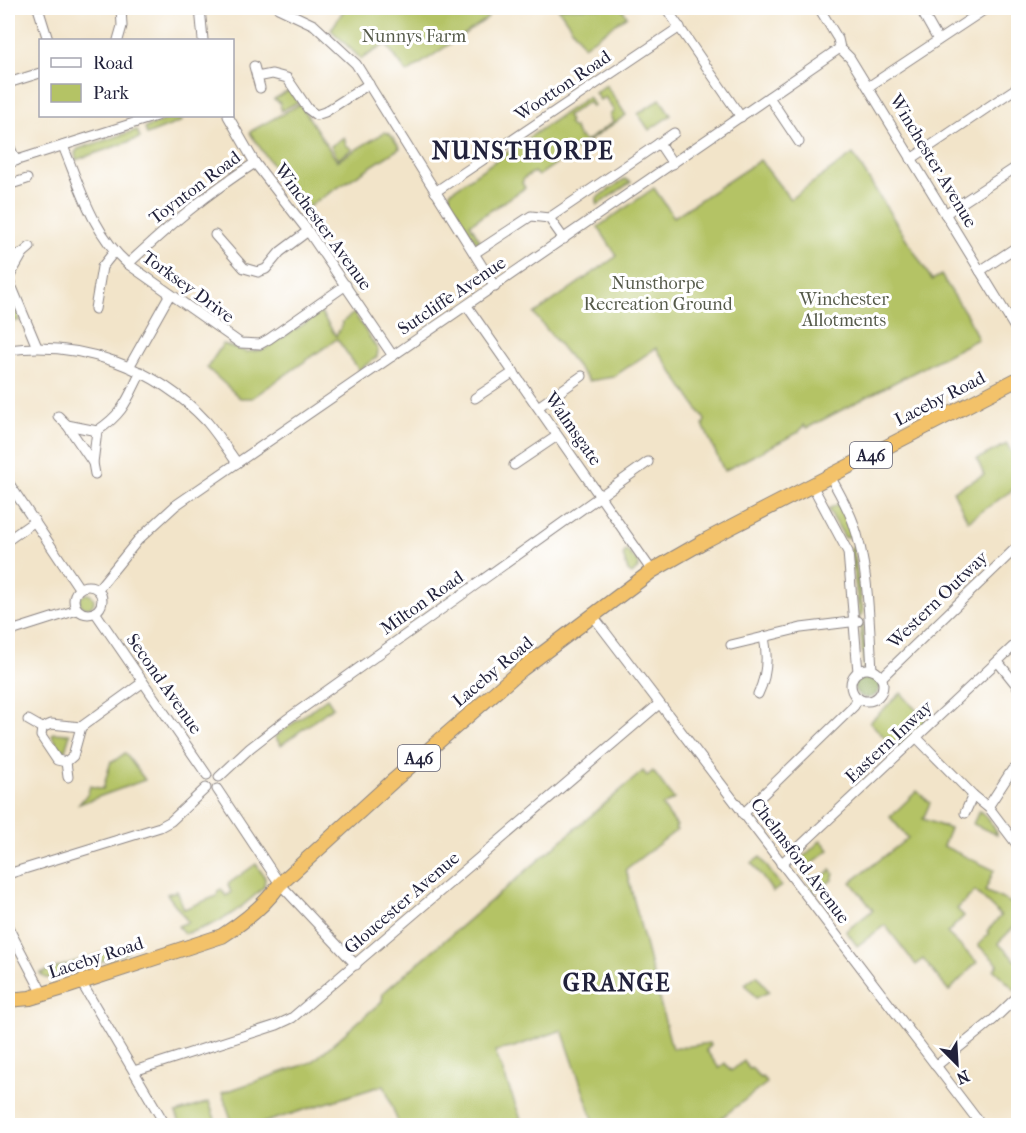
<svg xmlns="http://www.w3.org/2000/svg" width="1026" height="1133" font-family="'IM FELL French Canon',serif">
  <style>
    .green { fill: #b4c365; stroke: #6b7250; stroke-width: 1.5 }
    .forest { fill: #8fa95a; stroke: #58664a; stroke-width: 1.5 }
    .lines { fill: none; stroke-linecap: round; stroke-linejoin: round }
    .minor-casing { stroke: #8a8382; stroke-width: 11 }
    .highway-casing { stroke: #8a8382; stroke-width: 16 }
    .minor { stroke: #fff; stroke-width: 9 }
    .highway { stroke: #f3c26a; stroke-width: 14 }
    .labels { text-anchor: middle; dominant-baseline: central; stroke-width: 6; stroke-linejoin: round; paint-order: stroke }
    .shield { fill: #fff; stroke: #646476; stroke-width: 1.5 }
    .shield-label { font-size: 16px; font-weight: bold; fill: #22223b }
    .park-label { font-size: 18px; fill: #555a4a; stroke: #fff }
    .street-label { font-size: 18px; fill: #22223b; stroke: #fff }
    .district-label { font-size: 24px; font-weight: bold; letter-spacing: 1.5px; fill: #22223b; stroke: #fff }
  </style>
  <rect width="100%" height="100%" fill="#fff"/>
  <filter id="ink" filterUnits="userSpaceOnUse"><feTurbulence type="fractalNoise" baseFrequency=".0167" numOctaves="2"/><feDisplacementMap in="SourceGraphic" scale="12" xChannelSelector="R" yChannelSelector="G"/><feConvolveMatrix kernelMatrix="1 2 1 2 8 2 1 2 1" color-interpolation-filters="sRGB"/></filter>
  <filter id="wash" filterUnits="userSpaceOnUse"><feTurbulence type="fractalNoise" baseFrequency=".008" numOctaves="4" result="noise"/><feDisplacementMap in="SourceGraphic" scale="24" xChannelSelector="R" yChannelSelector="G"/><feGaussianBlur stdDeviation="1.35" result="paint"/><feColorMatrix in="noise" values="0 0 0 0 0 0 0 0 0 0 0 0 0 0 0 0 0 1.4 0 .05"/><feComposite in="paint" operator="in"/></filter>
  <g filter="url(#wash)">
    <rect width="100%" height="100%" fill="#f2e4c9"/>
    <g class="green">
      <polygon points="345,8 498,8 487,15 488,18 407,73 386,44 361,59 331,30"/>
      <polygon points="558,8 621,8 627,16 584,46"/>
      <polygon points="606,85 626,115 538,176 534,172 524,178 522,183 525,188 470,224 481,242 476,242 449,199 450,192 588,97 594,105 592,106 588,102 567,116 570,121 568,123 572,128 574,127 579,138 581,137 585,142 613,122 610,115 614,111 605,97 600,100 595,93"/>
      <polygon points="290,90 298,102 281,111 280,103 274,99"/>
      <polygon points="660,99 671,115 649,130 638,114"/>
      <polygon points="300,104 337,161 385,132 390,134 400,148 303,210 250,133 251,131"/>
      <polygon points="176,116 180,116 182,121 147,135 145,128"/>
      <polygon points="137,130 140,138 76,160 75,153 78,149"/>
      <polygon points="344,137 346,145 352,149 338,159 331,146"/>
      <polygon points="853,154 932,280 941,275 968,317 978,339 807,428 804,425 799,432 724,471 703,425 705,420 656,348 613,377 589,381 534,314 617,256 598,227 654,188 674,217 760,160 790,199"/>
      <polygon points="625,179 631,182 597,205 597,198"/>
      <polygon points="8,289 20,320 8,323"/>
      <polygon points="321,313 336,336 343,323 342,322 354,313 378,350 377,357 359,370 337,339 252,398 240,398 207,368 223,344 246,352 263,350"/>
      <polygon points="1007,444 1018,465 1018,486 968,521 953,491 984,475 977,459"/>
      <polygon points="840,503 848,519 853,535 845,538 828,509"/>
      <polygon points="853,547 863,613 860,617 850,548"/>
      <polygon points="626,550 639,564 638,568 632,574 628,571 623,555"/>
      <circle cx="87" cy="601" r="7"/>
      <polygon points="862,622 868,667 864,668 860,625"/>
      <polygon points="901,693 927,722 896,750 870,722"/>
      <polygon points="327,698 333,707 281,745 275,737"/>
      <polygon points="53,733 70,734 65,750 62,751 52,736"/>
      <polygon points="125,753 145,780 79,804 88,793 90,786 103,789 111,761 114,761"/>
      <polygon points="643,771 647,776 653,771 674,799 662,806 677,826 675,828 677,830 626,869 672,1049 709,1043 711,1045 706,1050 719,1068 725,1063 731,1071 744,1061 749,1069 751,1067 760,1078 762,1077 767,1083 712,1125 595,1125 562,1030 511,1048 495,1051 521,1119 504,1125 399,1125 384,1085 256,1125 233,1125 222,1093 312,1062 382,1001 383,993"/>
      <polygon points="917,791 930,803 923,819 950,829 943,846 994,870 985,891 1018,906 1018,923 998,943 1018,963 1018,988 1016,991 994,970 998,964 978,945 989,934 987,931 1001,916 975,891 957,909 964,916 947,933 977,962 949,991 923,959 916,965 885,925 857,946 846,931 873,910 851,882 908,838 890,817"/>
      <path d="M 979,811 C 986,815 995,827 997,835 L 973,824 Z"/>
      <polygon points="821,840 829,850 805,869 810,875 806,878 796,864"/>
      <polygon points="760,857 781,886 773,892 752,863"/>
      <path d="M 256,864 L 265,878 L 264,887 C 236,913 221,924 184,934 L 178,926 L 188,922 L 167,894 L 177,891 L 184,909 L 217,896 L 218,891 L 221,889 L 226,896 L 231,893 L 228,884 Z"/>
      <polygon points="831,870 834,874 832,880 815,892 808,882 814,877 817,880"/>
      <polygon points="129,944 127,953 52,978 45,978 40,973"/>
      <polygon points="757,975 769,992 756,998 745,984"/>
      <polygon points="209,1102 217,1125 181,1125 176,1113"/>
    </g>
    <circle class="forest" cx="867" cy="685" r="13"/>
  </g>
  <g filter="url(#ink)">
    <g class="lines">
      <g class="minor-casing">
        <g id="minor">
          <polyline points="38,8 48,40"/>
          <polyline points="200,8 203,40"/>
          <polyline points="278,8 314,25 356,64 495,287"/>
          <polyline points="666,8 741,117"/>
          <polyline points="819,8 838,39 840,48 850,58 1018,333"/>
          <polyline points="920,8 938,40"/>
          <polyline points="118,40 122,26 121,8"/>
          <polyline points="254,66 260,88"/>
          <polyline points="257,77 272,74 287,78 308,109 316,115 325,112 369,84"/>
          <polyline points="8,83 40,73"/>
          <polyline points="868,87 987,8"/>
          <polyline points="769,97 799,142"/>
          <polyline points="228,116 255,163 308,231 393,356"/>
          <polyline points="8,143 16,161"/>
          <polyline points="659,143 673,164"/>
          <path d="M 63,146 C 80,187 93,234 128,264 L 240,343 L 260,344 L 269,339 L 346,285"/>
          <polyline points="911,159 1018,87"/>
          <polyline points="8,163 156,116"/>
          <polyline points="8,185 27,179"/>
          <polyline points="435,192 680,27"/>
          <polyline points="945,214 1018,166"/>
          <polyline points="549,218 564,239"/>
          <polyline points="215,235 244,268 258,272 266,269 280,252 308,231"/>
          <polyline points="475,253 531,216 549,218 674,133"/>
          <polyline points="8,258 23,253 30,247"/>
          <path d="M 128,264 C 170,225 206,194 255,163"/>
          <polyline points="980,271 1018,246"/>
          <polyline points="8,278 37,347"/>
          <polyline points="8,279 23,253"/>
          <polyline points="467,306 652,571"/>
          <polyline points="95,309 102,267 114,252"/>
          <path d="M 8,350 C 81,340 157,368 207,422 C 218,435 227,449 237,463"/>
          <polyline points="129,367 170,294"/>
          <polyline points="475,398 514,372"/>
          <polyline points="538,407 582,376"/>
          <polyline points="58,416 67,425 93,463"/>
          <polyline points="67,425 97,431"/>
          <polyline points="514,465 557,436"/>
          <path d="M 95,474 L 93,463 L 97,431 C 124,413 127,400 141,372"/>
          <path d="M 830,476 C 838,491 847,506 853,522 C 869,566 869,623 872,670"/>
          <polyline points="8,482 79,588"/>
          <polyline points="812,485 848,552 858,672"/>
          <polyline points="8,540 35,521"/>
          <circle cx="88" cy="600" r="14"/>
          <polyline points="98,589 138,540 176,505 840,48"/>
          <polyline points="95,612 207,775"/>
          <polyline points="593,616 982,1126"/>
          <polyline points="8,632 77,610"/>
          <polyline points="731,645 801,628 858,621"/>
          <polyline points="998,662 1018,687"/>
          <circle cx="867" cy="685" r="16"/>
          <polyline points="881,678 1018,546"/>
          <path d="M 758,694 C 767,676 768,657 764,637"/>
          <polyline points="28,720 42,728"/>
          <polygon points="51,724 81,727 73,756 66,762 57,760 41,736 42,728"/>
          <polyline points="81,727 142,683"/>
          <polyline points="917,738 973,795 990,809 1018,846"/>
          <polyline points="66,762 68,777"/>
          <polyline points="219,777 250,748 286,720 648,462"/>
          <polyline points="217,789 280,884 356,965"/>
          <polyline points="988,807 1012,770"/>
          <polyline points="965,813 973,795"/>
          <polyline points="743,814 854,706 858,698"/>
          <polyline points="781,864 1018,642"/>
          <polyline points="8,874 160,827 171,821 206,788"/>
          <polyline points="8,927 43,994"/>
          <polyline points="81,982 166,1126"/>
          <polyline points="936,1066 993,1020 1018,996"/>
          <polyline points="134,1071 277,1025 292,1018 659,704"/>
        </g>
      </g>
      <g class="highway-casing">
        <path id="highway" d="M 8,1000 L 30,998 L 63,988 L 222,936 C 244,922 265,905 280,884 L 393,781 L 522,669 L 652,571 L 708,539 L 1018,379"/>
      </g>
      <use href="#minor" class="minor"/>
      <use href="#highway" class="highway"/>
    </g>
  </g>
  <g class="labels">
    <g class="shield">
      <rect x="850" y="442" width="42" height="26" rx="4.5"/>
      <rect x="398" y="745" width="42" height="26" rx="4.5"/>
    </g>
    <g class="shield-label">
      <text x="871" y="455">A46</text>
      <text x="419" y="758">A46</text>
    </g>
    <g class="park-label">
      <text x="414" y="36">Nunnys Farm</text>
      <text x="658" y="283">Nunsthorpe<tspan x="658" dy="21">Recreation Ground</tspan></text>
      <text x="844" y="299">Winchester<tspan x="844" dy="21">Allotments</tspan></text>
    </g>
    <g class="street-label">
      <text transform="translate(563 86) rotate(-34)">Wootton Road</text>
      <text transform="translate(933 161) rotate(59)">Winchester Avenue</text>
      <text transform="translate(195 188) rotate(-37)">Toynton Road</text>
      <text transform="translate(323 227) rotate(54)">Winchester Avenue</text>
      <text transform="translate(188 287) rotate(36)">Torksey Drive</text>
      <text transform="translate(452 296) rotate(-34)">Sutcliffe Avenue</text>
      <text transform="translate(940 399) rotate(-27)">Laceby Road</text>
      <text transform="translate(573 429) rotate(55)">Walmsgate</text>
      <text transform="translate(938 600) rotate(-44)">Western Outway</text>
      <text transform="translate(422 603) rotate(-35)">Milton Road</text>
      <text transform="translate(493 672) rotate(-40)">Laceby Road</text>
      <text transform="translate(164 684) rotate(55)">Second Avenue</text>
      <text transform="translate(889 742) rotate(-43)">Eastern Inway</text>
      <text transform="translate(800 861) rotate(53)">Chelmsford Avenue</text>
      <text transform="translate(402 903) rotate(-41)">Gloucester Avenue</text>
      <text transform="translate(96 958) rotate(-18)">Laceby Road</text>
    </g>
    <g class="district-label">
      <text x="523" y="151">NUNSTHORPE</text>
      <text x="617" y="983">GRANGE</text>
    </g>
  </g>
  <rect width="1026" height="1133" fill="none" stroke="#fff" stroke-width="30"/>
  <rect x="39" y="39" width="195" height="78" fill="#ffffff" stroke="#a7a7b1" stroke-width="1.5"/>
  <rect x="51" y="58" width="30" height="9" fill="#ffffff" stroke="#a7a7b1" stroke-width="1.5"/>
  <text x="93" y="69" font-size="18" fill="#22223b">Road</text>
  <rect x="51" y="84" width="30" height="18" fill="#b4c365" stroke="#a7a7b1" stroke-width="1.5"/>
  <text x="93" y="99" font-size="18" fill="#22223b">Park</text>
  <g transform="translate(957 1064) rotate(156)" stroke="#ffffff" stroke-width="4.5" paint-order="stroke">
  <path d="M0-4.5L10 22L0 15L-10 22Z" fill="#22223b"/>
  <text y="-9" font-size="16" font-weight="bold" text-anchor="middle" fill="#22223b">N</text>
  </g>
</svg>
